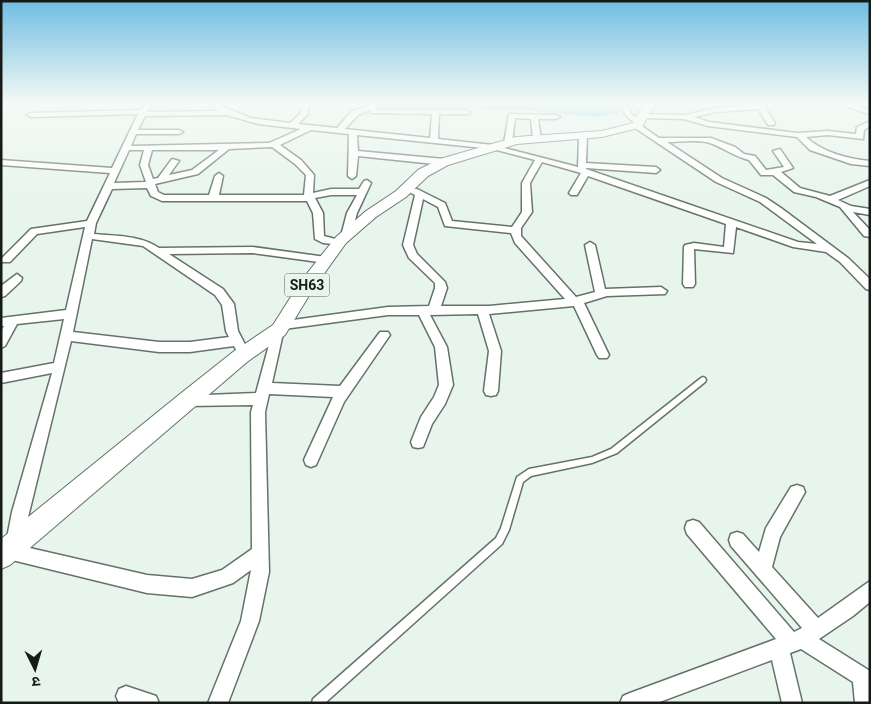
<svg xmlns="http://www.w3.org/2000/svg" width="871" height="704" font-family="Roboto,'Noto Sans Devanagari',sans-serif">
  <style>
    .water { fill: #5dc7da }
    .lines { fill: none; stroke-linecap: round; stroke-linejoin: round }
    .service-casing { stroke: #65726a; stroke-width: 3 }
    .minor-casing { stroke: #65726a; stroke-width: 3 }
    .primary-casing { stroke: #65726a; stroke-width: 2 }
    .service { fill: #fff; fill-rule: evenodd }
    .minor { fill: #fff; fill-rule: evenodd }
    .primary { fill: #fff; fill-rule: evenodd }
    .labels { text-anchor: middle; dominant-baseline: central; stroke-width: 4.5; stroke-linejoin: round; paint-order: stroke }
    .shield { fill: #e7f5ec; stroke: #555c57; stroke-width: 1 }
    .shield-label { font-size: 14px; font-weight: bold; fill: #161b17 }
  </style>
  <rect width="100%" height="100%" fill="#e7f5ec"/>
  <polygon class="water" points="373,104 616,104 621,112 596,117 524,110 447,108 376,111"/>
  <g class="lines">
    <g class="service-casing">
      <polygon id="service" points="703,377 705,378 706,380 705,382 617,453 592,463 531,476 523,482 509,530 502,544 325,703 312,703 313,699 496,538 501,528 517,477 529,469 592,457 611,449 701,378"/>
    </g>
    <g class="minor-casing">
      <g id="minor">
        <path d="M 144,104 L 151,104 L 147,112 L 218,111 L 209,104 L 217,104 L 250,118 L 290,123 L 300,114 L 303,104 L 310,104 L 307,115 L 298,124 L 337,128 L 352,111 L 369,106 L 369,104 L 376,104 L 377,109 L 381,110 L 466,110 L 470,112 L 469,114 L 439,114 L 438,139 L 493,145 L 578,167 L 579,136 L 583,134 L 587,136 L 586,163 L 656,167 L 660,170 L 656,173 L 586,168 L 586,169 L 798,242 L 817,244 L 760,202 L 716,182 L 632,126 L 639,124 L 659,138 L 711,138 L 735,147 L 744,154 L 755,156 L 766,170 L 784,167 L 773,151 L 780,149 L 793,168 L 781,172 L 800,188 L 830,196 L 870,180 L 870,186 L 838,200 L 851,206 L 870,209 L 870,215 L 853,212 L 870,230 L 870,237 L 864,236 L 840,207 L 816,197 L 794,192 L 773,175 L 761,175 L 749,160 C 735,157 724,148 710,143 C 697,139 680,142 667,142 L 722,178 L 766,198 L 781,208 L 848,258 L 870,279 L 870,290 L 866,289 L 840,262 L 826,252 L 793,247 L 736,227 L 733,253 L 694,249 L 695,284 L 693,287 L 685,287 L 683,284 L 684,247 L 685,245 L 694,243 L 724,247 L 726,224 L 588,176 L 577,195 L 571,195 L 569,193 L 581,173 L 542,162 L 530,183 L 532,212 L 521,228 L 521,236 L 576,297 L 595,292 L 585,245 L 590,242 L 595,245 L 605,289 L 661,287 L 667,291 L 665,294 L 607,296 L 584,303 L 609,355 L 607,358 L 599,358 L 597,355 L 574,306 L 489,314 L 501,351 L 498,391 L 496,395 L 491,396 L 486,395 L 484,391 L 489,351 L 478,314 L 430,315 L 447,347 L 453,385 L 445,404 L 432,424 L 423,447 L 418,448 L 413,447 L 411,442 L 421,417 L 434,397 L 439,385 L 435,347 L 419,315 L 388,315 L 284,329 L 272,383 L 340,386 L 380,332 L 388,332 L 390,335 L 344,402 L 316,465 L 311,467 L 306,465 L 304,460 L 333,397 L 269,394 L 265,412 L 269,572 L 259,621 L 228,703 L 208,703 L 241,621 L 251,570 L 233,583 L 192,597 L 147,593 L 8,559 L 1,555 L 1,547 L 6,543 L 12,512 L 52,373 L 1,383 L 1,373 L 54,363 L 64,319 L 17,324 L 5,346 L 1,348 L 1,331 L 4,326 L 1,326 L 1,318 L 66,310 L 85,227 L 37,234 L 10,262 L 2,262 L 1,259 L 31,229 L 87,221 L 110,173 L 1,165 L 1,160 L 112,168 L 138,114 L 31,117 L 27,115 L 31,113 L 141,110 ZM 370,110 L 371,113 L 432,114 L 430,138 L 345,129 L 358,115 ZM 227,115 L 258,124 L 301,129 L 269,143 L 131,146 L 136,134 L 179,134 L 183,132 L 179,130 L 138,130 L 145,116 ZM 311,130 L 349,134 L 348,176 L 352,179 L 356,176 L 358,156 L 444,165 L 448,162 L 444,159 L 358,151 L 357,135 L 493,149 L 535,160 L 522,183 L 522,212 L 512,227 L 452,221 L 445,203 L 417,189 L 411,189 L 411,193 L 415,195 L 403,245 L 409,258 L 435,283 L 435,288 L 429,306 L 388,307 L 278,322 L 273,330 L 256,393 L 182,396 L 180,400 L 182,404 L 187,406 L 253,405 L 251,412 L 252,549 L 222,570 L 192,579 L 147,575 L 21,546 L 71,341 L 159,352 L 190,352 L 234,346 L 240,357 L 248,357 L 250,354 L 238,331 L 234,304 L 223,289 L 169,254 L 253,253 L 326,263 L 331,260 L 326,257 L 253,247 L 159,248 C 140,235 116,236 94,234 L 96,223 L 112,189 L 147,188 L 151,196 L 162,201 L 307,201 L 313,213 L 315,239 L 323,243 L 343,245 L 343,241 L 324,236 L 323,213 L 315,198 L 331,195 L 357,195 L 347,213 L 341,236 L 346,239 L 350,238 L 357,213 L 371,183 L 367,180 L 364,181 L 359,189 L 331,189 L 313,193 L 314,175 L 301,160 L 280,145 ZM 272,147 L 295,164 L 306,175 L 304,195 L 219,195 L 223,176 L 219,173 L 215,176 L 209,195 L 164,195 L 158,192 L 155,184 L 198,174 L 229,149 ZM 129,150 L 144,150 L 140,165 L 146,182 L 114,183 ZM 152,150 L 219,150 L 192,170 L 169,175 L 179,161 L 172,159 L 158,178 L 153,179 L 148,165 ZM 423,199 L 438,207 L 445,226 L 511,233 L 515,243 L 565,299 L 489,306 L 441,306 L 447,288 L 445,282 L 417,254 L 413,245 ZM 92,239 L 143,246 L 215,295 L 222,305 L 226,331 L 229,337 L 190,342 L 159,342 L 73,332 Z"/>
        <path d="M 620,104 L 627,104 L 631,114 L 643,120 L 643,124 C 630,124 624,114 620,104 Z"/>
        <path d="M 763,104 L 775,123 L 774,125 L 768,125 L 758,109 L 716,112 L 694,117 L 709,122 L 797,133 L 828,131 L 856,134 L 857,127 L 870,121 L 870,126 L 864,130 L 863,139 L 828,135 L 806,137 C 822,152 848,159 870,161 L 870,166 L 851,164 L 810,150 L 797,137 L 708,126 L 684,119 L 643,118 L 639,116 L 643,114 L 686,115 L 716,108 Z"/>
        <polygon points="839,104 850,104 870,110 870,114"/>
        <polygon points="509,114 556,115 560,117 556,119 538,119 541,139 537,141 533,139 531,119 515,118 512,143 508,145 504,143"/>
        <polygon points="17,274 22,278 21,281 5,296 1,297 1,286"/>
        <polygon points="797,485 803,487 805,492 780,537 772,567 818,618 870,581 870,602 853,616 819,639 870,671 870,703 855,703 853,682 801,649 790,653 802,703 782,703 772,660 657,703 620,703 623,696 630,693 776,639 687,534 685,528 687,522 693,520 699,522 794,632 802,628 731,546 729,540 731,534 737,532 743,534 759,552 766,528 791,487"/>
        <polygon points="126,686 156,696 159,703 119,703 116,696 119,689"/>
      </g>
    </g>
    <g class="primary-casing">
      <polygon id="primary" points="646,104 658,104 650,112 642,127 602,137 517,144 448,165 428,176 406,197 376,217 346,243 313,289 285,335 247,362 10,565 1,569 1,539 180,394 233,352 273,325 301,281 336,237 366,211 396,191 418,170 440,159 516,137 602,131 633,123 640,110"/>
    </g>
    <use href="#service" class="service"/>
    <use href="#minor" class="minor"/>
    <use href="#primary" class="primary"/>
  </g>
  <linearGradient id="sky" x2="0" y2="1"><stop stop-color="#70bce2"/><stop offset="0.51" stop-color="#f4faf6"/><stop offset="1" stop-color="#f4faf6" stop-opacity="0"/></linearGradient>
  <rect width="871" height="203" fill="url(#sky)"/>
  <g class="labels">
    <rect class="shield" x="284.5" y="273.5" width="45" height="23" rx="4"/>
    <g class="shield-label">
      <text x="307" y="285">SH63</text>
    </g>
  </g>
  <rect width="871" height="704" fill="none" stroke="#161b17" stroke-width="5"/>
  <g transform="translate(35 669) rotate(175)" stroke="#e7f5ec" stroke-width="4" paint-order="stroke">
  <path d="M0-4L9 19L0 12L-9 19Z" fill="#161b17"/>
  <text y="-8" font-size="14" font-weight="bold" text-anchor="middle" fill="#161b17">उ</text>
  </g>
</svg>
